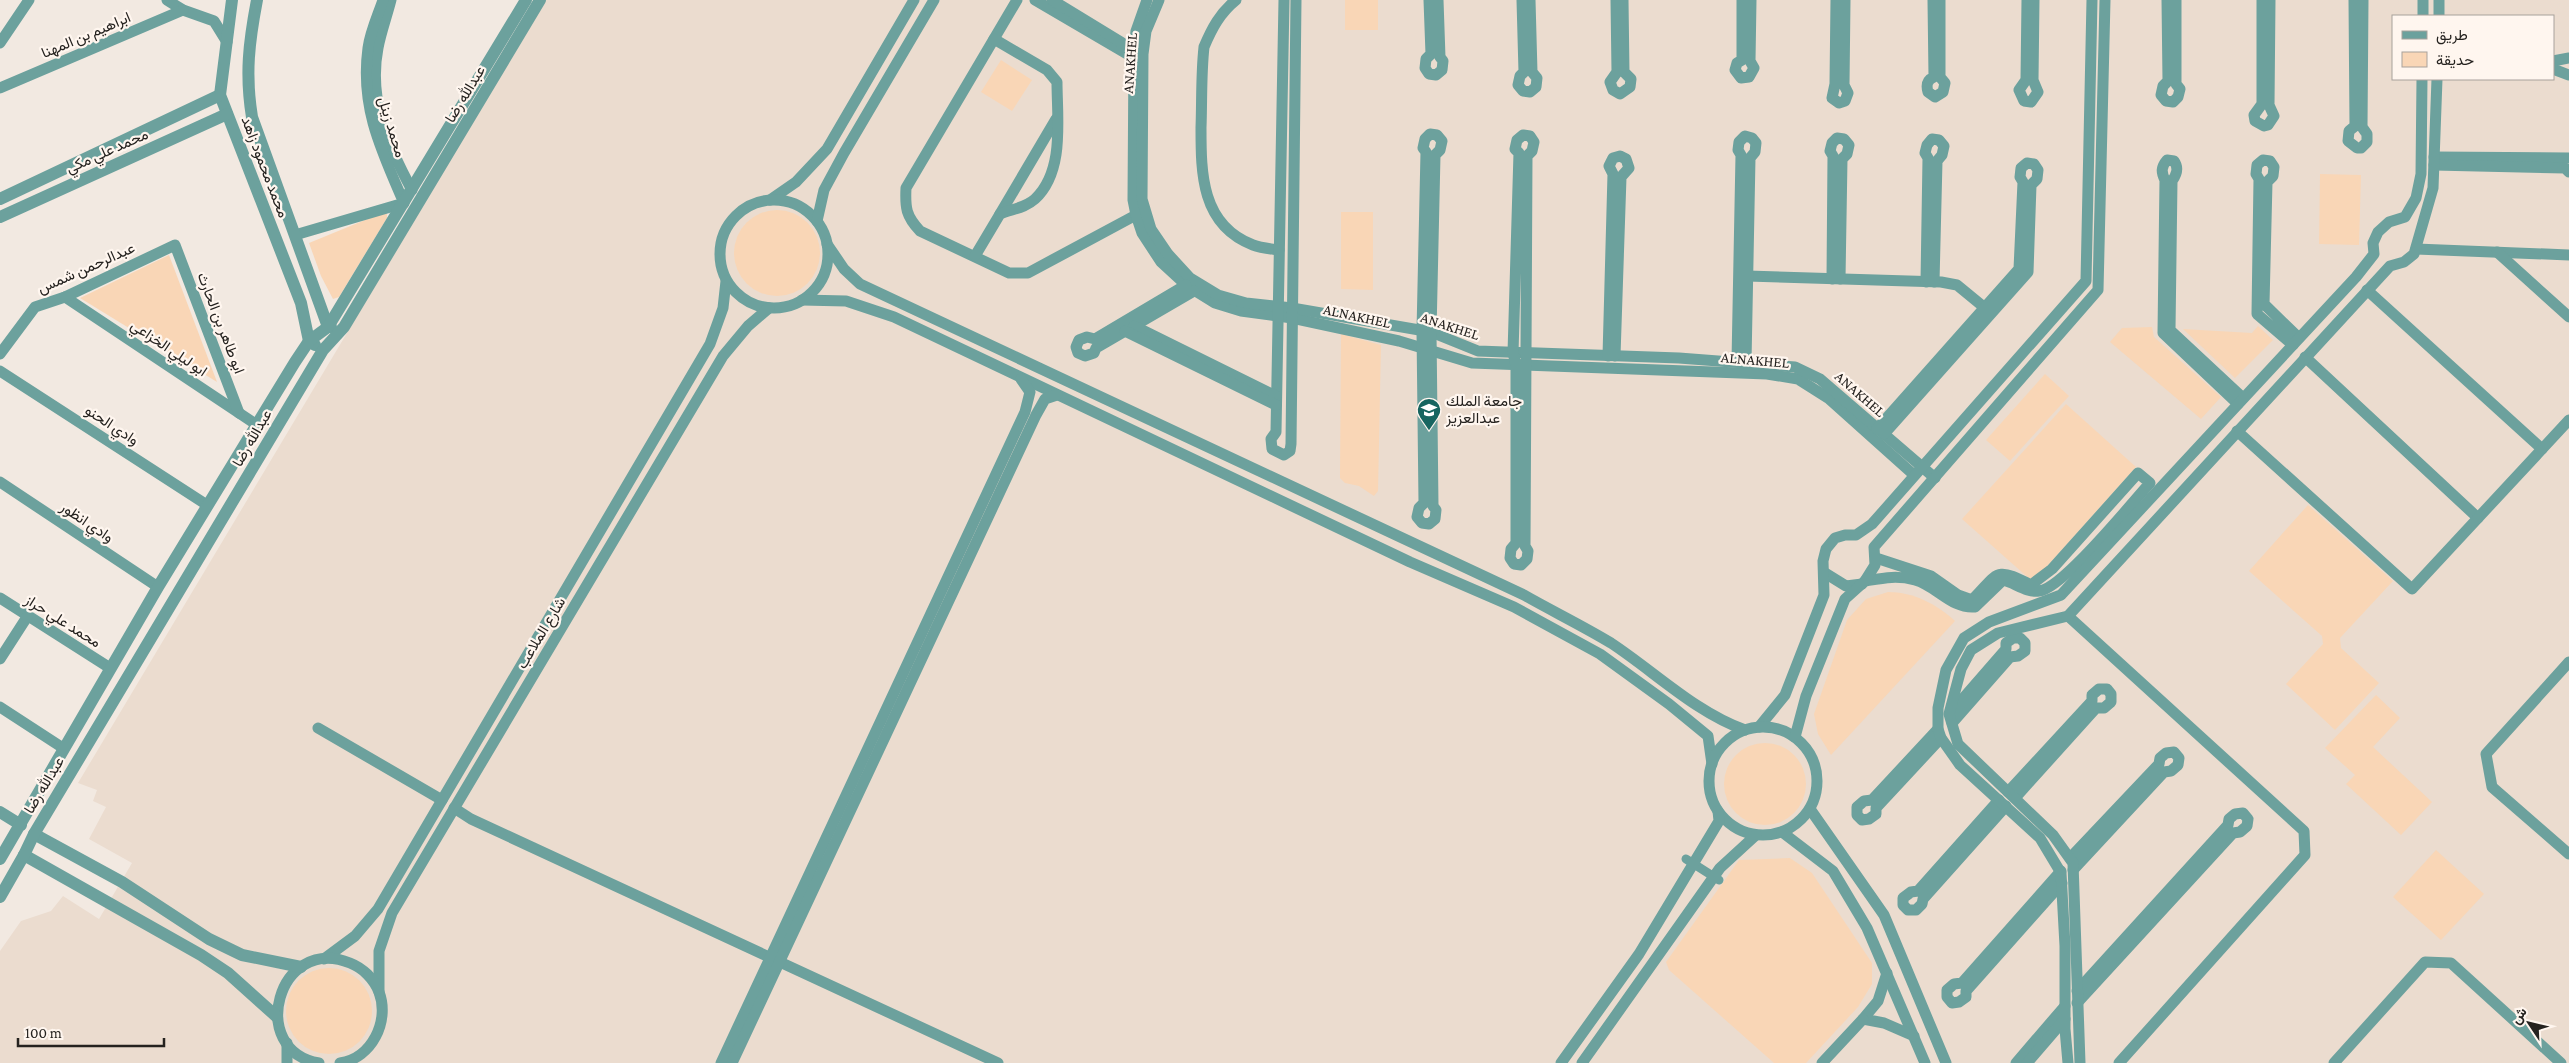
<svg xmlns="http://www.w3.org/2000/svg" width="2569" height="1063" font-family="'Crimson Pro',Vazirmatn,serif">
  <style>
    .built { fill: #ebdccf; fill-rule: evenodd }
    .green { fill: #f9d6b6 }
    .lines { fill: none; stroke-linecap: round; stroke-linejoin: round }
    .pedestrian { stroke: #6ca19d; stroke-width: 9 }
    .minor { stroke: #6ca19d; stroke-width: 11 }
    .tertiary { stroke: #6ca19d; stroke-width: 12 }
    .labels { text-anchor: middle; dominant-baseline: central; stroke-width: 4.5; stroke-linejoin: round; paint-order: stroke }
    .street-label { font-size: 15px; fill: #25221f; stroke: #fff6ef }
    .poi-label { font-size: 15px; fill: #25221f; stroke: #fff6ef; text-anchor: start }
  </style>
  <rect width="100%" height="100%" fill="#f2e9e1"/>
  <path class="built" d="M 546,0 L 2569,0 L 2569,1063 L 0,1063 L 0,951 L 21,921 L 51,911 L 63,896 L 99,919 L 132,863 L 89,839 L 106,807 L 93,801 L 97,790 L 78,783 ZM 2393,16 L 2553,16 L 2553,79 L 2393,79 Z"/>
  <g class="green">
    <rect x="1345" y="0" width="33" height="30"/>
    <polygon points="1001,60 1032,80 1012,111 981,92"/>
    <polygon points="2320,174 2361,175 2359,245 2319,244"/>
    <circle cx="777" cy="253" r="43"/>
    <polygon points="1341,212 1373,212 1373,290 1341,289"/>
    <polygon points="382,213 387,214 387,218 339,297 333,299 321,276 309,243"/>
    <polygon points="169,255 217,382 80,298"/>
    <polygon points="2258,326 2273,340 2235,378 2183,329 2252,333"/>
    <polygon points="2152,327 2154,337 2221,397 2201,419 2110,342 2122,328"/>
    <polygon points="1341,334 1381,345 1378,491 1374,496 1359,486 1345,483 1340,478"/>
    <polygon points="2045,374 2069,396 2010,461 1986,440"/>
    <polygon points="2066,404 2136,467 2033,582 1962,519"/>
    <polygon points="2308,505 2393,581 2340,638 2341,648 2379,683 2335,730 2286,684 2323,644 2322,636 2249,571"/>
    <path d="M 1888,592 C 1914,592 1936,604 1955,621 L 1831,755 L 1818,734 L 1814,714 L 1847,620 L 1866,599 Z"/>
    <polygon points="2376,695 2400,718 2373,747 2432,802 2401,835 2346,784 2355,775 2325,748"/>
    <circle cx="1765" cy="784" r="41"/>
    <polygon points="2436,850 2484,894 2441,940 2393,897"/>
    <polygon points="1790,858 1812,873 1872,963 1872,984 1858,1007 1806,1063 1774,1063 1669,970 1666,962 1739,860"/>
    <circle cx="329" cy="1011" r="43"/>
  </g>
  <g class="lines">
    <polyline class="pedestrian" points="1686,859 1719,880"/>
    <g class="minor">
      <polyline points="167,0 183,10 214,21 227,42"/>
      <path d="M 391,0 C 387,16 381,32 378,48 C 368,99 388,146 412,190"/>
      <path d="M 1017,0 L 906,188 C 905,208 906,216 920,231 L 1009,273 L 1028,273 L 1136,215"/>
      <polyline points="1035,0 1134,58"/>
      <polyline points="1052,0 1124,44"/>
      <polyline points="1147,0 1136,31 1134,50 1133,200 1136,215 1142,233 1161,262 1186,285 1215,303 1241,311 1292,318 1399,341 1472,363 1767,374 1798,379 1828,398 1914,475"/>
      <polyline points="1159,0 1146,31 1143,54 1142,199 1151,229 1168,254 1190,278 1218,295 1246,303 1292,308 1431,332 1478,351 1679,358 1795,367 1820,379 1935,478"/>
      <path d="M 1236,0 C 1220,13 1212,28 1204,47 C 1201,74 1202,101 1201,128 C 1201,173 1201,225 1253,245 C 1261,248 1271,249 1279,250"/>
      <polyline points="1284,0 1276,432 1271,439 1272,449 1284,455 1290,451 1291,444 1296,0"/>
      <polyline points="1429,0 1431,54 1426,59 1425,68 1429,74 1436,75 1442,70 1443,61 1440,57 1438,0"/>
      <polyline points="1522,0 1524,72 1520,76 1518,85 1523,91 1530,92 1536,87 1537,78 1532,72 1530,0"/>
      <polyline points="1616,0 1617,72 1610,82 1613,90 1620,94 1630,87 1631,79 1624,72 1623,0"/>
      <polyline points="1742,0 1742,60 1737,63 1735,70 1741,78 1749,77 1754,68 1750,61 1751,0"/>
      <polyline points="1836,0 1835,84 1832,98 1839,103 1845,101 1848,93 1844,85 1845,0"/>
      <path d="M 1933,0 L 1934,77 C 1927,80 1926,85 1928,92 L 1935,97 L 1943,92 L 1945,83 L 1940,77 L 1940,0"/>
      <polyline points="2027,0 2026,80 2019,90 2024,101 2031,102 2038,92 2033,80 2034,0"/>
      <polyline points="2167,0 2168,81 2163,86 2161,95 2166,101 2173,102 2178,97 2180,89 2176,84 2176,0"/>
      <polyline points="2262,0 2262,104 2254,115 2255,121 2264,126 2268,125 2274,116 2269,105 2270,0"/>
      <polyline points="2354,0 2355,126 2349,131 2348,141 2357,148 2361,148 2367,142 2367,134 2362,127 2363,0"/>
      <polyline points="2423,16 2423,0"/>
      <polyline points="2439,16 2439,0"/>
      <polyline points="0,43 29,0"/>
      <polyline points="2553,61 2569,58"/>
      <polyline points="2553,69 2569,75"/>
      <polyline points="0,88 183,10"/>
      <polygon points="1430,134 1437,135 1442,141 1440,150 1435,155 1431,332 1433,506 1436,510 1435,519 1429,524 1422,523 1417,517 1419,508 1424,503 1422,331 1426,152 1423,148 1425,139"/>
      <polygon points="1523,135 1530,136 1534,142 1532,151 1527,156 1525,546 1528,551 1527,559 1521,565 1514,564 1510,558 1511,549 1516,543 1516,365 1513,353 1519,153 1515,149 1517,140"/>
      <polyline points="2434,157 2569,158"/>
      <polyline points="2434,165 2565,168 2569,172"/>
      <polyline points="770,200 796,182 827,149 914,0"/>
      <circle cx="774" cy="254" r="54"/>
      <polyline points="1000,214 1056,119"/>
      <polyline points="817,221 824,190 844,153 934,0"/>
      <path d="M 295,235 L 404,203 C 381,150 360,107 368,48 C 370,32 378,15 383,0"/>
      <path d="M 827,244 L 844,269 L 860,284 L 1524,595 C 1552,611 1583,626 1611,643 C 1655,672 1695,712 1745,730"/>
      <polyline points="2416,249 2569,255"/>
      <polyline points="2497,252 2569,317"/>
      <path d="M 975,256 L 1000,214 C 1012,209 1025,208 1035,199 C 1065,171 1057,119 1057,82 L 1047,70 L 994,39"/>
      <polyline points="1747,276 1941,282 1957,285 1985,308"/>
      <polyline points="1832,279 1833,156 1830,151 1832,143 1837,138 1844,139 1849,145 1847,154 1842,159 1840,279"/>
      <polyline points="1926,282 1928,158 1925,153 1927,145 1932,139 1939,140 1944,146 1942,155 1937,161 1934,282"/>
      <polyline points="1186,285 1095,339 1087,337 1079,340 1076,347 1078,353 1085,356 1094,353 1096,348 1194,291"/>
      <polyline points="2367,290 2542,449"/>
      <polyline points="65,297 257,425"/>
      <polyline points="802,300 846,301 894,317 1410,562 1514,607 1600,654 1669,704 1708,736 1712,764"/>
      <polyline points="1134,326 1276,396"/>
      <polyline points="1125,331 1276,405"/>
      <polyline points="2293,345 2257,314 2259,179 2256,174 2257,165 2263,160 2270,161 2274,167 2273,176 2267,182 2264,304 2299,338"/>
      <polyline points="0,354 35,307 65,297 175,245 239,413"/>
      <polyline points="1608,356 1613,174 1609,166 1613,158 1620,156 1626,159 1629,168 1621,177 1615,356"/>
      <polyline points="2305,357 2478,518"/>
      <polyline points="1737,361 1741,155 1738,150 1739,142 1745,136 1752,138 1756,143 1755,152 1750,158 1746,362"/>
      <polyline points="0,371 207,505"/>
      <path d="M 2238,404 L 2163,333 L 2165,180 C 2161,172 2161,167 2167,160 L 2174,161 C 2179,168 2177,174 2172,181 L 2170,330 L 2243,398"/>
      <polyline points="1877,429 2019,269 2023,182 2020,177 2021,168 2027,163 2034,164 2038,170 2037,179 2031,185 2028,272 1884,434"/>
      <polyline points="2237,431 2412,589 2569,420"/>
      <polyline points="0,482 158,587"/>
      <polyline points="1825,573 1846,586 1862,584"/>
      <path d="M 1865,581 C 1883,578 1897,575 1915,580 C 1937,586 1951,609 1975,607 L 2003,580 C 2015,583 2027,593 2039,591 C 2062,589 2131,504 2150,483 L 2138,473 L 2052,569 L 2031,585 C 1994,566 1999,573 1972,600 L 1958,595 L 1931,576 L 1876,558"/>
      <polyline points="0,598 110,668"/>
      <polyline points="2068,616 2304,831 2305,855 2119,1063"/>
      <polyline points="0,659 27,617"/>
      <polyline points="2569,662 2486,754 2492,787 2569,854"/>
      <polyline points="0,707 63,748"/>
      <polyline points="1952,723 2010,657 2018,656 2025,651 2025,643 2020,638 2013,638 2006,643 2006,649 1952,711"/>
      <polyline points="1759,727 1785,695 1824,595 1823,561 1826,549 1835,538 1845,535 1856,535 1872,524 2086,281 2092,0"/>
      <circle cx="1763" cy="781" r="54"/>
      <polyline points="318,728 442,800"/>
      <polyline points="1938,729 1872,800 1864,801 1857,807 1857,815 1862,820 1869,819 1876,814 1876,808 1941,738"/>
      <polyline points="1795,737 1806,696 1845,599 1865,581 1875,565 1874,547 2098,290 2105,0"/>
      <polyline points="2008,792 2092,701 2092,695 2099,689 2107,689 2111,694 2111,702 2104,708 2096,708 2015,798"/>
      <polyline points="1999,800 1918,891 1911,892 1903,898 1903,905 1908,910 1916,910 1922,904 1923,899 2006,806"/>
      <polyline points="454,808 471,819 998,1063"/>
      <polyline points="1810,809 1884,915 1946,1063"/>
      <polyline points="1782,832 1833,871 1867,928 1925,1063"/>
      <polyline points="2070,858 2159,764 2160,758 2166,753 2174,752 2179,758 2178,765 2171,771 2164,772 2073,870"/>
      <polyline points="2061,871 1962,983 1954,984 1947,990 1947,997 1952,1003 1959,1002 1966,997 1966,991 2062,883"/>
      <polyline points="324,959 355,936 378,909 710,344 723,308 726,281"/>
      <polyline points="1887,973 1878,1001 1863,1019 1884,1023 1914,1036"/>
      <polyline points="379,992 379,951 392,913 723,356 748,326 769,308"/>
      <polyline points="2077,1003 2233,833 2240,832 2247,826 2248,819 2243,813 2235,814 2229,819 2228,825 2077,991"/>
      <polyline points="287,1063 287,1043"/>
      <path d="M 319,1063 C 247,1051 277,934 350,963 C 363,968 374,979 379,992 C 390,1021 372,1058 340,1063"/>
      <polyline points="721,1063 1025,412 1030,392 1021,379"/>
      <polyline points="732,1063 1036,415 1045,399 1057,395"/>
      <polyline points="1561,1063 1639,954 1719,821 1718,811"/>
      <polyline points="1582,1063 1720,868 1756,835"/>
      <polyline points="1822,1063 1863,1019"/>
      <polyline points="2016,1063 2065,1006"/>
      <polyline points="2027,1063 2065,1019"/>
      <polyline points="2068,1063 2065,1029 2065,946 2061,873 2040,838 1960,765 1941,738 1938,729 1938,708 1946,670 1964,638 1989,622 2061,595 2356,277 2374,254 2373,243 2378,232 2389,222 2405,217 2416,198 2421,174 2422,79"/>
      <polyline points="2080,1063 2073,863 2053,835 1958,744 1949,714 1961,669 1971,650 1998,633 2068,616 2390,266 2404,262 2414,254 2433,188 2437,79"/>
      <polyline points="2334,1063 2425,962 2451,963 2561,1063"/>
    </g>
    <g class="tertiary">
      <polyline points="232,0 220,95 301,303 309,341 315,345"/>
      <path d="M 257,0 C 249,42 245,74 252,117 L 328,327 L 331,327"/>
      <polyline points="0,199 220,95"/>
      <polyline points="0,217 227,114"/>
      <polyline points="0,812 21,825"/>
      <polyline points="34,834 122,882 209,939 242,955 301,967"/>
      <polyline points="24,855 201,955 228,973 277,1017"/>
      <polyline points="0,859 158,587 295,362 309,341 328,327 526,0"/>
      <polyline points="0,897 24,855 34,834 323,350 344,327 540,0"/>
    </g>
  </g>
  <defs>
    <g id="university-pin" transform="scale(1.25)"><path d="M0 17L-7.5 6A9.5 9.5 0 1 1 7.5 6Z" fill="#176560" stroke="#fff6ef"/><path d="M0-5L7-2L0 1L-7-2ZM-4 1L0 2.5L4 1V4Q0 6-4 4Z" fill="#fff"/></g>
  </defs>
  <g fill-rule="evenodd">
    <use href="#university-pin" x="1429" y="410"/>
  </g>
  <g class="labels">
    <g class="street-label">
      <text transform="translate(86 35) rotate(-23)">ابراهيم بن المهنا</text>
      <text transform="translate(1130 63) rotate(-86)">ANAKHEL</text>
      <text transform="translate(465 94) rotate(-59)">عبدالله رضا</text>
      <text transform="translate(392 127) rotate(73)">محمد زينل</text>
      <text transform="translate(107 151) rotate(-24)">محمد علي مكي</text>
      <text transform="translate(265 167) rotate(69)">محمد محمود زاهد</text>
      <text transform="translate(86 268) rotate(-24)">عبدالرحمن شمس</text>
      <text transform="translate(1357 316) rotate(12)">ALNAKHEL</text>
      <text transform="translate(221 323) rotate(69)">ابو طاهر بن الحارث</text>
      <text transform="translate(1450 326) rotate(18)">ANAKHEL</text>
      <text transform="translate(169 348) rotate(34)">ابو ليلي الخزاعي</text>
      <text transform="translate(1755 360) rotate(5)">ALNAKHEL</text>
      <text transform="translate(1860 394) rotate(41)">ANAKHEL</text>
      <text transform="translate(112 425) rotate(33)">وادي الحنو</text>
      <text transform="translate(252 438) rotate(-60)">عبدالله رضا</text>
      <text transform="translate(87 522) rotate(34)">وادي انظور</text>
      <text transform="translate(63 621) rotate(32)">محمد علي حراز</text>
      <text transform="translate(541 633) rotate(-59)">شارع الملاعب</text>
      <text transform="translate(44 785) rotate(-59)">عبدالله رضا</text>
    </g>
    <g class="poi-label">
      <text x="1446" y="401">جامعة الملك<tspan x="1446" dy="17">عبدالعزيز</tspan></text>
    </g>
  </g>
  <rect x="2392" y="15" width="162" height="65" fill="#fff6ef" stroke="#a8a19c"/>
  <rect x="2402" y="31" width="25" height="8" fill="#6ca19d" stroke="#a8a19c"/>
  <text x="2436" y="40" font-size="15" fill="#25221f">طريق</text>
  <rect x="2402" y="52" width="25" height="15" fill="#f9d6b6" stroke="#a8a19c"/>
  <text x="2436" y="65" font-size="15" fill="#25221f">حديقة</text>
  <g transform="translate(2529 1023) rotate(305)" stroke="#fff6ef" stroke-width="4" paint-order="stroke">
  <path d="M0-4L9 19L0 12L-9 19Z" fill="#25221f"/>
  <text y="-8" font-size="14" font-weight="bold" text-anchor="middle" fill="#25221f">ش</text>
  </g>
  <path d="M18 1038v8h146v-8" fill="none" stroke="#25221f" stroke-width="2.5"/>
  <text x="25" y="1038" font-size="15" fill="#25221f" stroke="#fff6ef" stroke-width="4" paint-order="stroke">100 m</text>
</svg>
